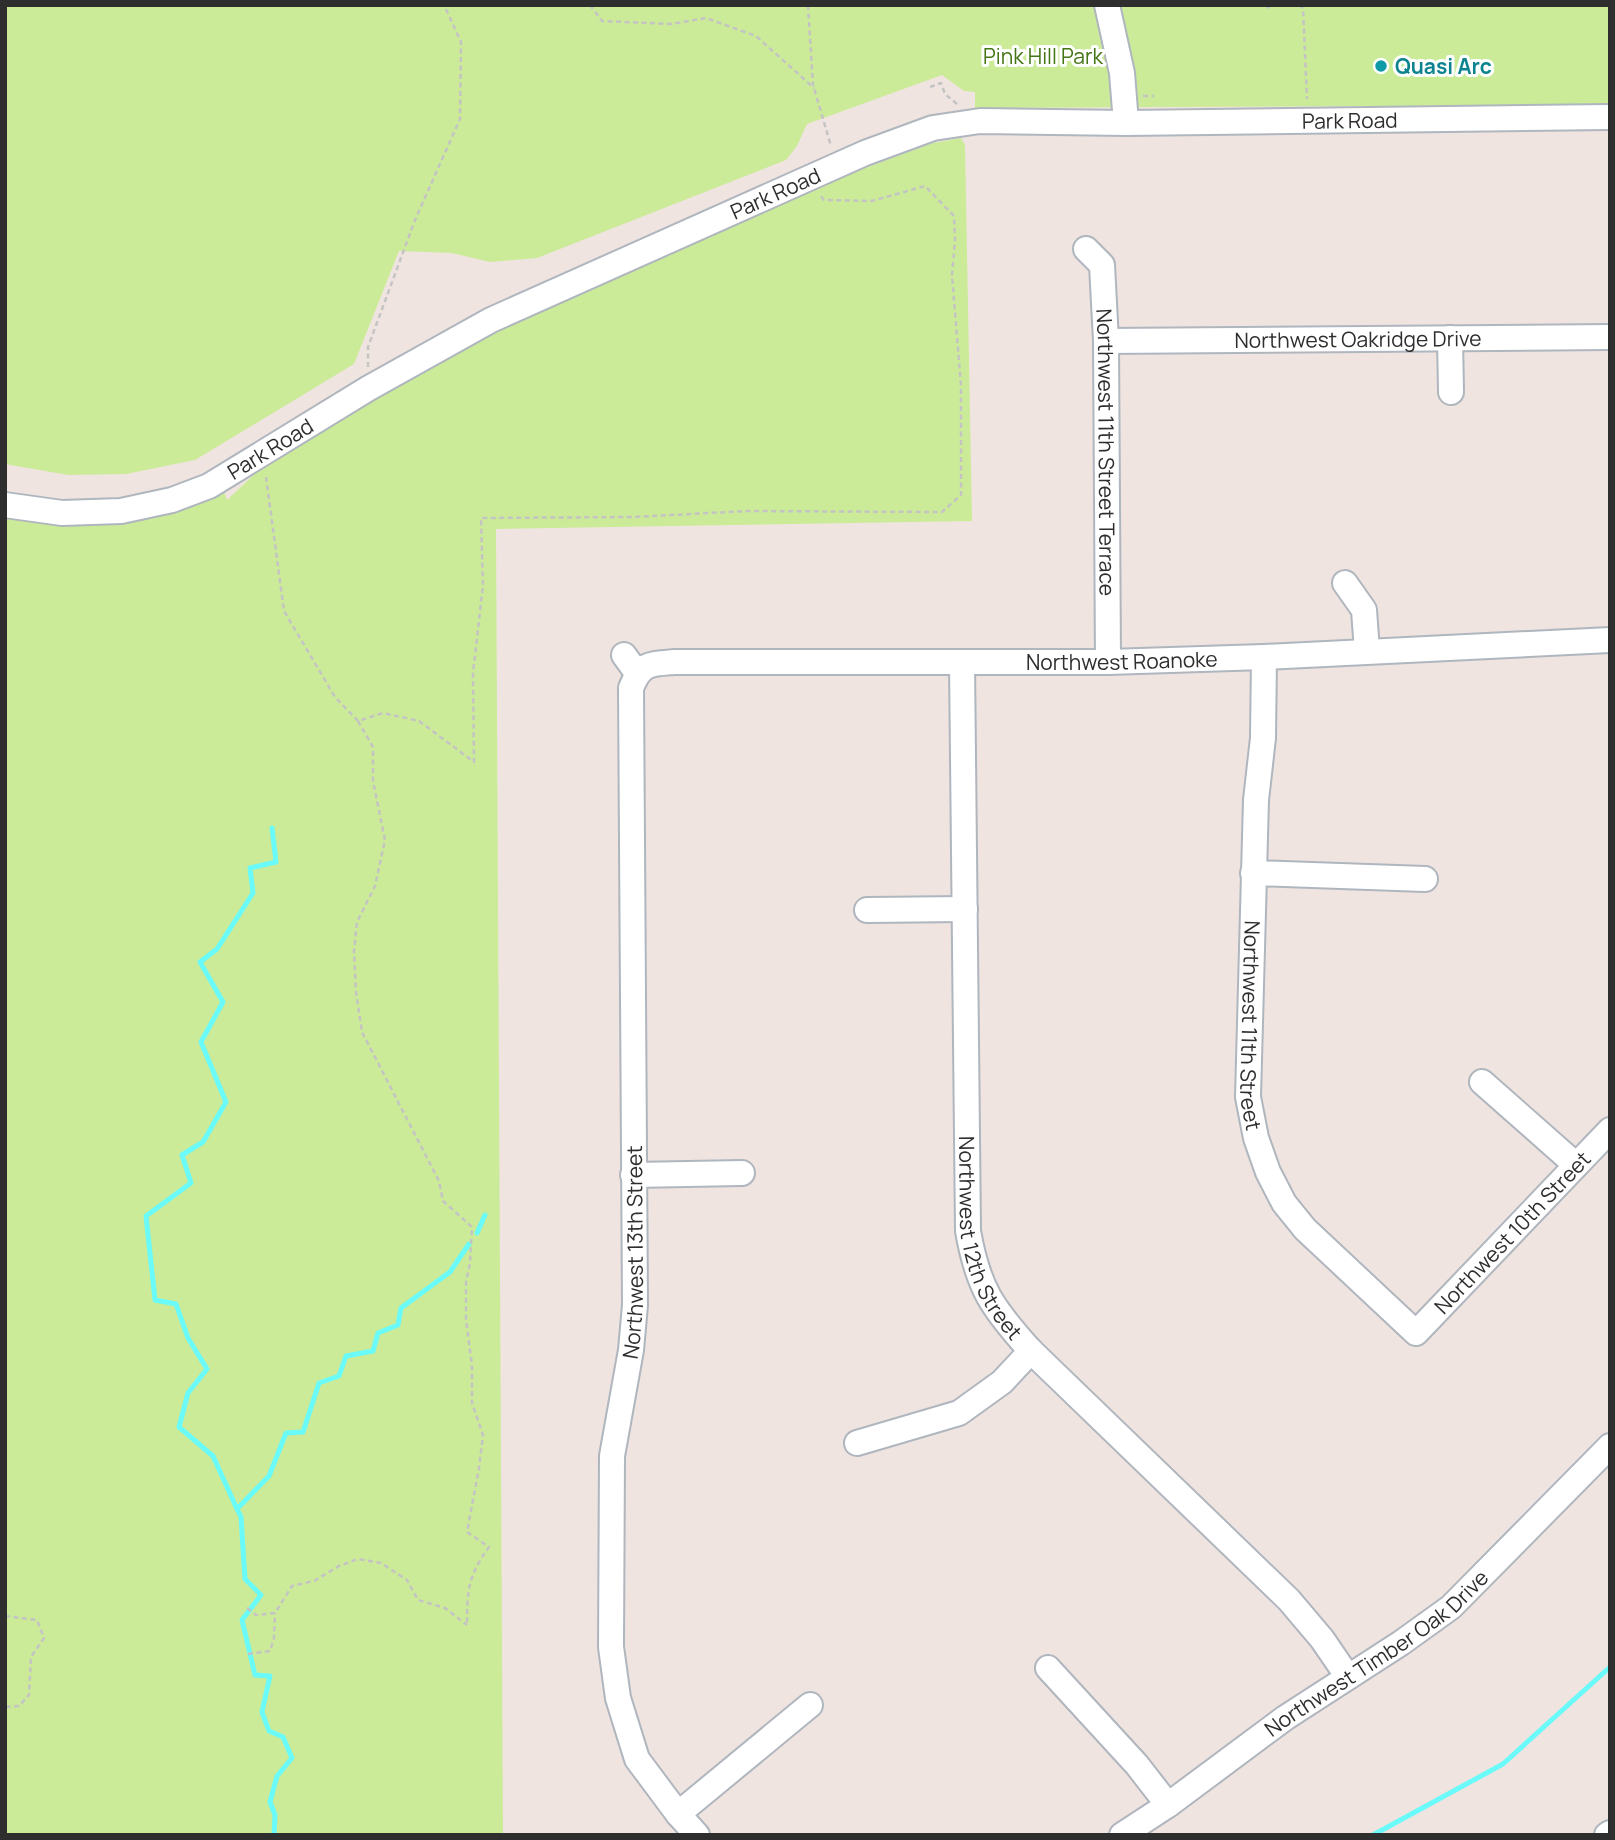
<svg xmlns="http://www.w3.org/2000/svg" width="1615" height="1840" font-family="Manrope,sans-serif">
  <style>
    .green { fill: #cbeb98 }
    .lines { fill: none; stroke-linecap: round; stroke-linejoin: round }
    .stream { stroke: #6afaf9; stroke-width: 5 }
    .minor-casing { stroke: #afb6be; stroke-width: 28 }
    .path { stroke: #c4c4c4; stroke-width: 2.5; stroke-dasharray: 5 3.5; stroke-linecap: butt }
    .minor { stroke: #fff; stroke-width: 24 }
    .culture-dot { fill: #0f9aa8; stroke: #fff; stroke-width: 2.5 }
    .labels { text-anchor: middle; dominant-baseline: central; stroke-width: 6; stroke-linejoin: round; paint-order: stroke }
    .park-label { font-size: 21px; fill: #437514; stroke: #fff }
    .culture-label { font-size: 21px; font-weight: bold; fill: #0d838f; stroke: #fff; text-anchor: start }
    .street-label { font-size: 21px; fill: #2e2e2e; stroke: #fff }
  </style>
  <rect width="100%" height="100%" fill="#f0e4e0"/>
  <g class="green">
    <polygon points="5,5 1610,5 1610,105 975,108 975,92 964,91 942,75 807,124 797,146 786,160 537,258 490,262 452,253 399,251 354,364 195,460 126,474 68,475 5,464"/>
    <polygon points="961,138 965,145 972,521 496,529 503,1835 5,1835 5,509 37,517 223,489 227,500 278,452 430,361 718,229 853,172 933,143"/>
  </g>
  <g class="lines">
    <g class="stream">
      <polyline points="272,828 276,862 250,868 253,893 217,949 200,962 223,1002 201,1042 226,1102 203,1142 182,1155 191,1183 146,1216 155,1300 176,1304 188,1338 207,1369 188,1393 179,1427 213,1456 237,1509 241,1517 245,1579 261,1595 242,1620 255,1675 270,1676 262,1712 269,1731 283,1737 292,1758 277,1776 270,1802 275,1815 274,1835"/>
      <polyline points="477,1233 485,1215"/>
      <polyline points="237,1509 269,1476 286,1433 303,1432 319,1383 339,1376 346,1356 373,1351 378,1333 398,1325 401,1308 450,1272 469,1244"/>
      <polyline points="1373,1835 1503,1764 1610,1667"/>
    </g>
    <g class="minor-casing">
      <g id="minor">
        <polyline points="1107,5 1122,73 1126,123"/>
        <path id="s1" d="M 1086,249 L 1102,265 L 1106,341 L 1108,662"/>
        <polyline points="1450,338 1451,392"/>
        <path id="s2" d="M 1106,341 L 1610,337"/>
        <path id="s3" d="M 5,505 L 62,513 L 121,511 L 172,500 L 209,486 L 369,388 L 491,320 L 865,153 L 933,128 L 980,121 L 1126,123 L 1610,117"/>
        <polyline points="1345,583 1364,610 1367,651"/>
        <polyline points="624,655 637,673"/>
        <path id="s4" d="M 1264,657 L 1263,738 L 1256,800 L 1248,1097 L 1256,1138 L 1268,1172 L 1284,1203 L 1305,1229 L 1416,1333 L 1610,1130"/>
        <path id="s5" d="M 962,662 L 968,1231 C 978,1288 992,1308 1031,1351 L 1289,1600 L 1322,1639 L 1348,1677"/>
        <polyline points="1253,873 1425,879"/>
        <polyline points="867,910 965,909"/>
        <polyline points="1482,1082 1576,1165"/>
        <polyline points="633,1175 742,1173"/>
        <polyline points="857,1443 959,1413 1002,1382 1031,1351"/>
        <polyline points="1048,1668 1137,1765 1168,1805"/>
        <polyline points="678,1814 810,1705"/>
        <path id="s6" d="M 697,1835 L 678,1814 L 637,1759 L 618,1698 L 611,1647 L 612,1456 L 631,1350 L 635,1305 L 631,688 C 641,663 649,664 674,662 L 1108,662 L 1264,657 L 1610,640"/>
        <path id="s7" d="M 1122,1835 L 1168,1805 L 1285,1718 L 1401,1643 L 1451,1607 L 1610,1446"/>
        <polyline points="1607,1835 1610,1833"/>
      </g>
    </g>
    <g class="path">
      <polyline points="590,5 602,21 671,24 706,18 756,36 814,88"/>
      <polyline points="808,5 813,85 831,146"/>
      <polyline points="1299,5 1303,8 1307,99"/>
      <polyline points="1267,8 1272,5"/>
      <polyline points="930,87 941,83 945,94 957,104"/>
      <polyline points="1143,96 1154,96"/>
      <polyline points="368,367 368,347 415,220 460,119 461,42 444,5"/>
      <polyline points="266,477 284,611 335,697 358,721 383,713 419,721 474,762 473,673 483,585 481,518 633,517 747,511 942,512 961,495 961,386 952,275 955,241 954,216 925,186 872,201 824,200 820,195"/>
      <path d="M 358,721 L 373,747 L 373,781 L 385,840 L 375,886 L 357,922 L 354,951 L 356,992 L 362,1032 L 439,1181 L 443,1201 L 472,1227 L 470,1263 L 466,1282 L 466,1319 L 472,1366 L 472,1403 L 483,1435 L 479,1468 L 467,1532 L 489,1547 C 468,1576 467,1590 467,1625"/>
      <polyline points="247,1608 256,1615 275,1613 292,1586 314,1581 339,1566 358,1559 381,1563 407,1580 418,1600 445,1608 467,1625"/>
      <polyline points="5,1616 37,1620 44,1638 31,1657 29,1695 19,1706 5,1707"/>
      <polyline points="248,1654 270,1651 274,1638 275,1613"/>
    </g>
    <use href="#minor" class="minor"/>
  </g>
  <circle class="culture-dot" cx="1381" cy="66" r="7"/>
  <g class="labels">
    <g class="park-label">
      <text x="1043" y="56">Pink Hill Park</text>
    </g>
    <g class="culture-label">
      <text x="1395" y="66">Quasi Arc</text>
    </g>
    <g class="street-label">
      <text stroke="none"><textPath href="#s3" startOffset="1435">Park Road</textPath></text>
      <text stroke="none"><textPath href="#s3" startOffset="847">Park Road</textPath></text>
      <text stroke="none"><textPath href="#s2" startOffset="252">Northwest Oakridge Drive</textPath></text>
      <text stroke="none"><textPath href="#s3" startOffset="280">Park Road</textPath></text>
      <text stroke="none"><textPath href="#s1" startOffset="210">Northwest 11th Street Terrace</textPath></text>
      <text stroke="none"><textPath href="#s6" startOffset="1676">Northwest Roanoke</textPath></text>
      <text stroke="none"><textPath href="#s4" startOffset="369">Northwest 11th Street</textPath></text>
      <text stroke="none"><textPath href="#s4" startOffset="878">Northwest 10th Street</textPath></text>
      <text stroke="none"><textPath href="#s5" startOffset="581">Northwest 12th Street</textPath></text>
      <text stroke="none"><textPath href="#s6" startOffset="609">Northwest 13th Street</textPath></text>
      <text stroke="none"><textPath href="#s7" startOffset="313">Northwest Timber Oak Drive</textPath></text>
    </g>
  </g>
  <rect width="1615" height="1840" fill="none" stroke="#2e2e2e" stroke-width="14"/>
</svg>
